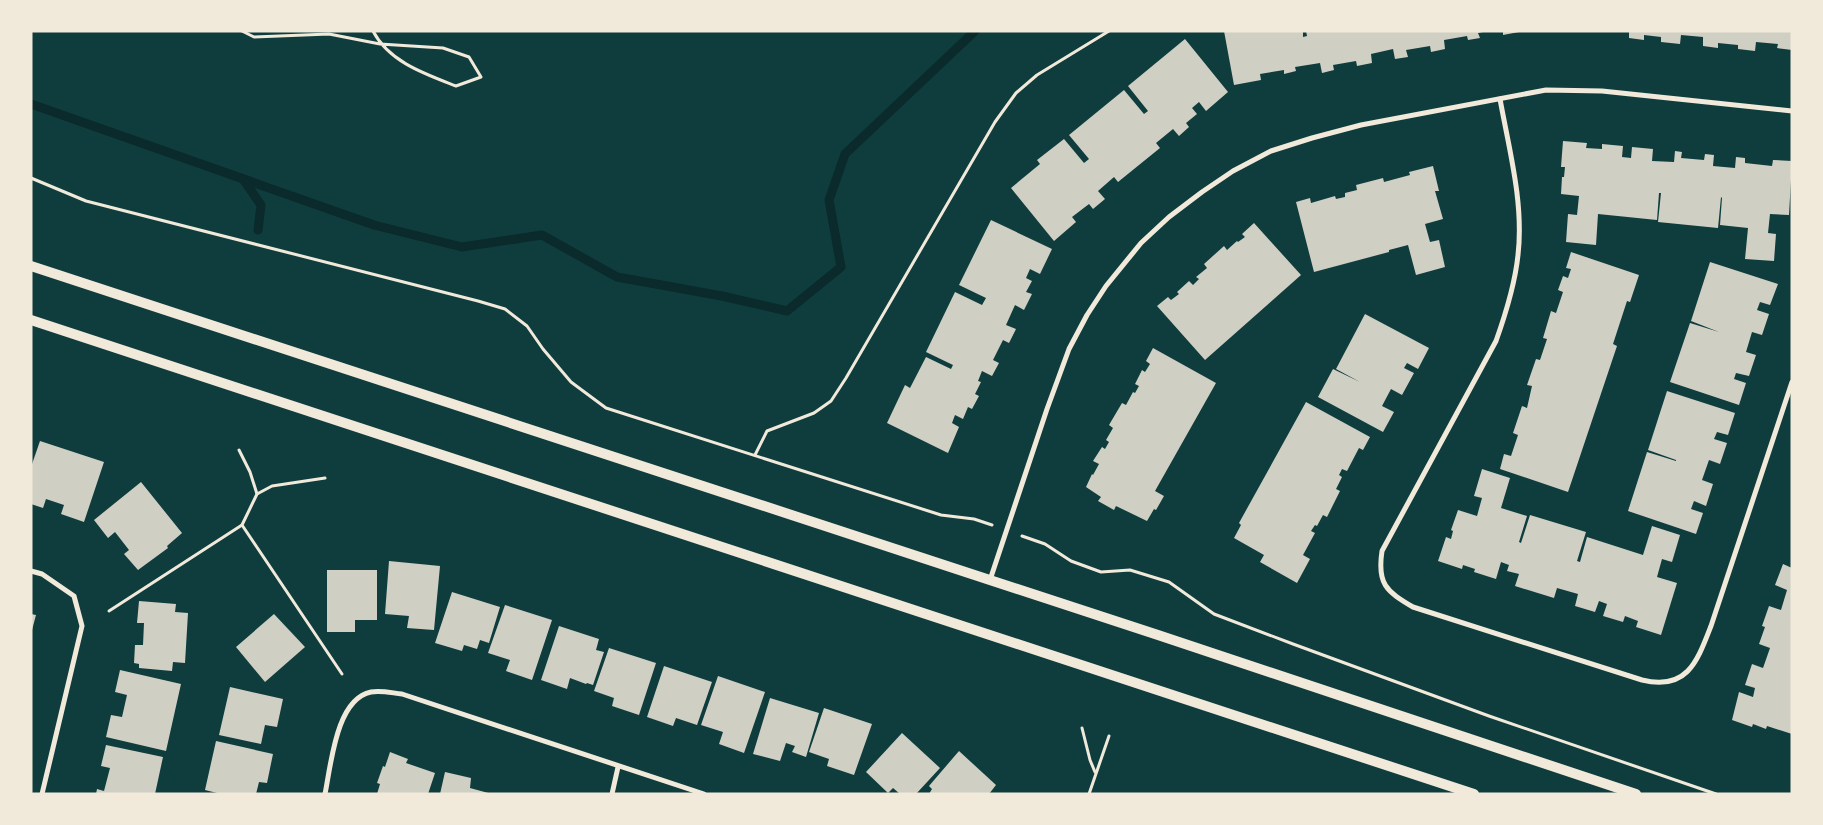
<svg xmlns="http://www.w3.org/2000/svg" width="1823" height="825" font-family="Inter,sans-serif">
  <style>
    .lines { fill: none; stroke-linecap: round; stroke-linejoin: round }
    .stream { stroke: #0a2a2b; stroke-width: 9 }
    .building { fill: #cfcfc3 }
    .path { stroke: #f1e9da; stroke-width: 3 }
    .minor { stroke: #f1e9da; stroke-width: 5 }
    .secondary { stroke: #f1e9da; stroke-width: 10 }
  </style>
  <rect width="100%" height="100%" fill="#0f3d3e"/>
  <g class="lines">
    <g class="stream">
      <polyline points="31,104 374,225 462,247 542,235 617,277 722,296 787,311 841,267 829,200 845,154 975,31"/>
      <polyline points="243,179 261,205 258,230"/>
    </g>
  </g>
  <g class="building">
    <polygon points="1224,31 1303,31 1303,37 1307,36 1306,31 1483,32 1478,33 1480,38 1468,40 1467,36 1444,40 1445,49 1431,52 1430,46 1406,50 1408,57 1395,59 1393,49 1371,54 1372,63 1357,66 1356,61 1333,65 1334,70 1322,73 1320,63 1295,67 1296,71 1284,74 1284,70 1260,74 1261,80 1234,85"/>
    <polygon points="1503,31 1519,31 1519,32 1503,35"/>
    <polygon points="1629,31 1792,31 1792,50 1777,48 1778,44 1756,42 1755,51 1738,49 1738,45 1718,43 1718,48 1703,46 1703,37 1681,35 1680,44 1661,42 1661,37 1644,35 1644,40 1629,38"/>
    <polygon points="1185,39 1228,92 1206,111 1199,102 1192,108 1197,114 1186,123 1189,127 1179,136 1173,129 1156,143 1160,148 1118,182 1114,177 1098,191 1105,199 1093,209 1089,204 1072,217 1076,222 1054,241 1011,188 1040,164 1037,160 1064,139 1084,163 1089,159 1069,135 1124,90 1144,114 1148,111 1128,86"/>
    <polygon points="1563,141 1587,143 1586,148 1602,149 1602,144 1623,146 1622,157 1631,158 1632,147 1653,149 1652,161 1674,162 1675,151 1682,152 1681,158 1704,160 1705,154 1714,155 1713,166 1735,168 1736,157 1745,158 1745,163 1772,166 1773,160 1792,161 1789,215 1770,214 1768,233 1776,234 1774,261 1745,259 1748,228 1720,225 1722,198 1721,197 1718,228 1658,222 1661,193 1659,193 1657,220 1598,214 1596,245 1566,242 1568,214 1577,215 1579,196 1561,194 1562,177 1564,177 1565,167 1561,167"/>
    <polygon points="1433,166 1439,191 1435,191 1443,219 1425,224 1430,242 1439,240 1445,267 1416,275 1408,245 1389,250 1389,252 1314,272 1296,202 1310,198 1311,203 1335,196 1336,199 1345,197 1345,193 1357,190 1356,185 1383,178 1384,182 1410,175 1409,172"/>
    <polygon points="991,220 1052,249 1040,274 1030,269 1026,278 1032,281 1026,292 1032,294 1024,310 1015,305 1006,325 1016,329 1009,343 1003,340 993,360 999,363 992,376 982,371 978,381 981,382 975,394 979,396 972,409 968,407 963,419 955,415 952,423 959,427 948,453 887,423 905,385 910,388 926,357 951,369 953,365 926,352 955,292 982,305 986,298 959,285"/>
    <polygon points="1254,223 1301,275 1205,360 1157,306 1168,297 1171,300 1179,294 1177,292 1189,281 1193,285 1199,279 1196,277 1207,268 1204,264 1224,246 1227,250 1237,241 1238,242 1245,237 1242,234"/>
    <polygon points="1571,252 1639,275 1630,302 1627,301 1613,344 1617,346 1568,492 1500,469 1504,454 1511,456 1518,435 1513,433 1522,406 1527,408 1532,386 1527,385 1536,359 1540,360 1547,339 1543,338 1551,311 1556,313 1563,292 1558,290 1563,276 1568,278 1571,269 1566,268"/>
    <polygon points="1710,262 1778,284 1770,305 1760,302 1757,310 1769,314 1762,335 1752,332 1746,352 1756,355 1749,376 1736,373 1734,379 1746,383 1739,405 1670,382 1690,323 1719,332 1691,321"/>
    <polygon points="1365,314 1429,348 1418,369 1407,363 1404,368 1414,373 1402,395 1391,389 1382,406 1394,412 1383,432 1318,397 1333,369 1360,382 1336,369"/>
    <polygon points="1153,348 1216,383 1155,491 1164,496 1156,510 1154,509 1147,521 1116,506 1114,510 1098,501 1101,497 1086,487 1092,474 1093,475 1099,464 1093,461 1102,447 1105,449 1109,442 1106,440 1113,428 1109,425 1122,403 1126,405 1133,392 1135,393 1139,386 1135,384 1142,370 1145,372 1150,364 1146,361"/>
    <polygon points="1667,391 1735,413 1728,435 1717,432 1714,439 1727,443 1720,464 1709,460 1702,480 1713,484 1706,506 1694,501 1691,509 1703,513 1696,534 1628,511 1647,452 1676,461 1676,460 1648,450"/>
    <polygon points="1306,402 1370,437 1363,450 1359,448 1347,471 1342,469 1339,475 1342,477 1336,489 1340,491 1327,517 1323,515 1317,526 1315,525 1311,531 1315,533 1303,555 1310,559 1297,583 1260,562 1264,555 1234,538 1241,525 1239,523"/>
    <polygon points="40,441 104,462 84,522 61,514 64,505 46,499 43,508 31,504 31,467"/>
    <polygon points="1482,469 1510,478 1501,508 1527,516 1519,542 1521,543 1530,515 1586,532 1577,561 1580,562 1587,537 1643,555 1652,526 1680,535 1672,562 1662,559 1657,577 1677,583 1661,635 1636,627 1638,621 1625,616 1623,622 1603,616 1607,604 1599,601 1595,612 1575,606 1578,594 1557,588 1554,598 1515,586 1519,574 1507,571 1509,565 1501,562 1496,579 1474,572 1475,569 1463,565 1462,569 1438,561 1446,537 1451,539 1453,531 1451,530 1458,510 1477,516 1482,498 1474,496"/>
    <polygon points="141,482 182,533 167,546 168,548 138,570 124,554 129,550 115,532 108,538 94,520"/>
    <polygon points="389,561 440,566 434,630 407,628 409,616 385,614"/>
    <polygon points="1783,564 1792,568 1792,734 1767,726 1766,729 1753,724 1752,727 1732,720 1739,692 1753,697 1755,688 1745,685 1752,664 1763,668 1770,648 1759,644 1765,627 1762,626 1769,606 1781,610 1787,590 1775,585"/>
    <polygon points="327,570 377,570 377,620 355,620 355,632 327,632"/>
    <polygon points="452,592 500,607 489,643 480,640 477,649 464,645 462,651 435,643"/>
    <polygon points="139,601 176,604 175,612 188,613 185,663 173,662 172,671 139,668 139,664 134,663 135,645 143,645 144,623 137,623"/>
    <polygon points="505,605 552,620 532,680 506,671 510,660 488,653"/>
    <polygon points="31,614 36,615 32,630 31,630"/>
    <polygon points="274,614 305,647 265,682 236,647"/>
    <polygon points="559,626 599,639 596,650 604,652 593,685 587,683 586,684 570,678 567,689 541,680"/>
    <polygon points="609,648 656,663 639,715 612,706 614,698 594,691"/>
    <polygon points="664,666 712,682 697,725 676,718 673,726 647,717"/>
    <polygon points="120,670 181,684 166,751 106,737 111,715 122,717 127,695 115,692"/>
    <polygon points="718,676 765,692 744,753 719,744 723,732 701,725"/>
    <polygon points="230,687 283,699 277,727 265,725 261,744 219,735"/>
    <polygon points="770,698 819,713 806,757 792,752 795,746 786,743 780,761 753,754"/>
    <polygon points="824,708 872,724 854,775 827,766 829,759 809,752"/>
    <polygon points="902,733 940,768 916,794 900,794 893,788 888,793 866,772"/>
    <polygon points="216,741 273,754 267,783 259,782 256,794 221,794 205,790"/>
    <polygon points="106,745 163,757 155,794 96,794 97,789 104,791 110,768 101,766"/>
    <polygon points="959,751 996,785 989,794 929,794 932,789 929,786"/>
    <polygon points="390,752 408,759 406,763 435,773 428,794 377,794 380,784 377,783 383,766 385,767"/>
    <polygon points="445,772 471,778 470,788 492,794 440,794"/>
  </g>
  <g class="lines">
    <g class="path">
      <path d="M 242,31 L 254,37 L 329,34 L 380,44 L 443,48 L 469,57 L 481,77 L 456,86 C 425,74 389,62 373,31"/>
      <polyline points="31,178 86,201 478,301 505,309 527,326 543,349 571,382 606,408 941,515 974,519 992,525"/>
      <polyline points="239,450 250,472 257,494"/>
      <polyline points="755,455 767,431 814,413 831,401 846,378 995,122 1016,93 1037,75 1109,31"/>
      <polyline points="325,478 272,486 257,494 242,525 342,674"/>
      <polyline points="1022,536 1045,544 1071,561 1101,572 1130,570 1169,582 1214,614 1293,644 1489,716 1716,794"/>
      <polyline points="109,611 242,525"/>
      <polyline points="1082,728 1090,760 1095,772"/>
      <polyline points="1089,794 1109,736"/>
    </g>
    <g class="minor">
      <path d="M 1500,99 C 1509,149 1524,203 1518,255 C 1515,284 1506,313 1496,341 L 1382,551 C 1377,584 1386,591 1413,607 L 1642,680 C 1687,691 1697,662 1711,626 L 1792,382"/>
      <polyline points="31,571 42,574 74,596 82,626 42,794"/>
      <polyline points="990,580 1047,409 1069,349 1087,315 1106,286 1141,243 1169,217 1202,192 1233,171 1271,151 1312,138 1361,125 1546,90 1602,91 1792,111"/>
      <path d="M 325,794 C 331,765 336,699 371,692 C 381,690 392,693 402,694 L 704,794"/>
      <polyline points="612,794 618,767"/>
    </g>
    <g class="secondary">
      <polyline points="31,266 1158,635 1636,794"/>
      <polyline points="31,320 1474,794"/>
    </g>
  </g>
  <rect width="1823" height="825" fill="none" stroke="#f1e9da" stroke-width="65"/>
</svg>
